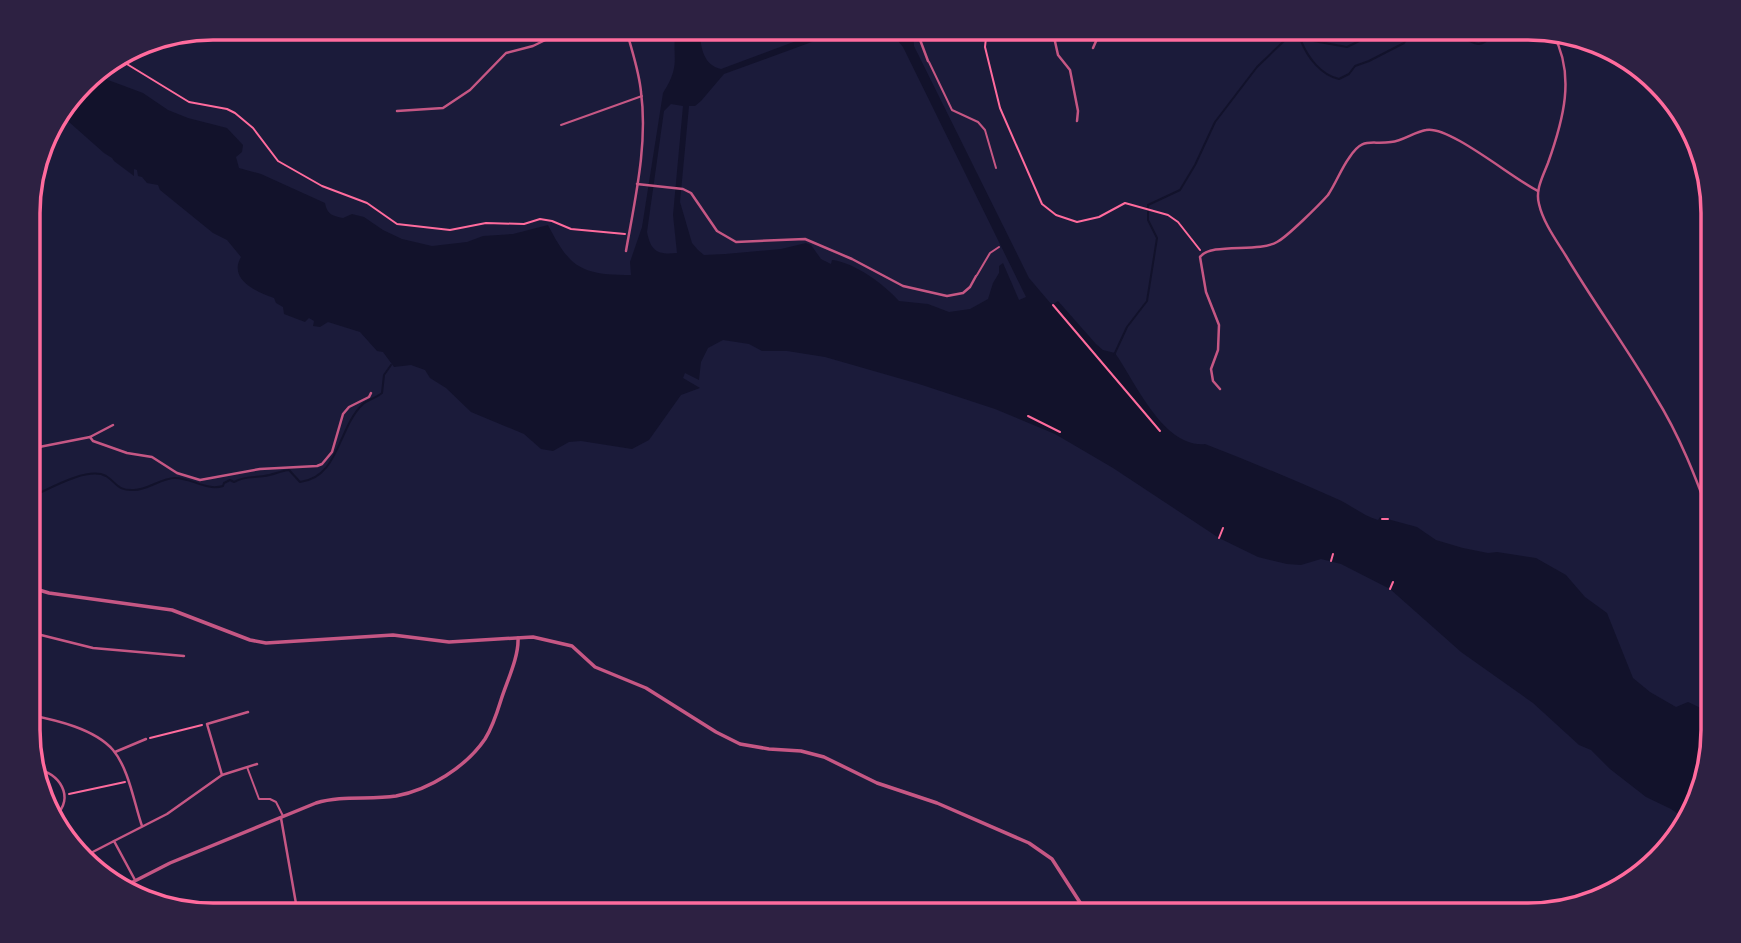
<svg xmlns="http://www.w3.org/2000/svg" width="1741" height="943" font-family="'Source Serif 4',serif">
  <style>
    .water { fill: #12122b; fill-rule: evenodd }
    .lines { fill: none; stroke-linecap: round; stroke-linejoin: round }
    .stream { stroke: #12122b; stroke-width: 2 }
    .path { stroke: #ff6b9d; stroke-width: 2 }
    .service { stroke: #c65784; stroke-width: 2 }
    .minor { stroke: #c65784; stroke-width: 2.5 }
    .tertiary { stroke: #c65784; stroke-width: 3.5 }
    .rim { fill: none; stroke: #ff6b9d; stroke-width: 3.5 }
  </style>
  <rect width="100%" height="100%" fill="#1b1b3a"/>
  <path class="water" d="M 676,28 L 700,28 C 700,44 702,65 721,69 L 831,28 L 850,28 L 724,74 L 701,101 L 695,106 L 689,106 L 680,202 L 692,243 L 698,250 L 704,255 L 725,254 L 781,249 L 806,243 L 811,245 L 821,259 L 831,264 L 832,260 C 854,262 885,285 899,301 L 928,304 L 949,312 L 970,309 L 988,299 L 993,283 L 999,273 L 999,266 L 1003,263 L 1019,300 L 1026,297 L 903,47 L 894,36 L 878,37 L 873,28 L 913,28 L 914,46 L 1029,278 L 1052,305 L 1058,301 L 1096,344 L 1103,350 L 1115,353 C 1135,381 1163,448 1205,444 C 1249,461 1292,479 1335,498 C 1350,504 1363,516 1378,520 L 1380,517 L 1417,527 L 1436,540 L 1463,548 L 1488,553 L 1497,552 L 1536,558 L 1566,575 L 1585,597 L 1607,613 L 1633,678 L 1650,692 L 1676,707 L 1688,702 L 1703,709 L 1705,722 L 1713,728 L 1694,812 L 1687,820 L 1671,809 L 1646,797 L 1610,769 L 1591,750 L 1579,745 L 1533,703 L 1461,652 L 1390,589 L 1341,564 L 1321,559 L 1301,565 L 1287,564 L 1258,557 L 1219,538 L 1113,468 L 1055,434 L 995,409 L 919,384 L 825,357 L 787,351 L 762,351 L 749,344 L 723,340 L 708,348 L 701,362 L 699,380 L 685,373 L 683,378 L 700,388 L 681,395 L 649,440 L 632,449 L 581,441 L 569,442 L 553,451 L 541,449 L 524,434 L 471,412 L 446,388 L 430,378 L 425,370 L 411,365 L 394,367 L 383,352 L 377,351 L 360,332 L 328,322 L 320,327 L 313,326 L 314,321 L 309,318 L 305,322 L 284,314 L 283,307 L 276,303 L 274,298 C 256,292 228,279 241,257 L 227,240 L 213,233 L 160,190 L 158,185 L 147,183 L 142,177 L 138,176 L 137,170 L 134,169 L 134,176 L 114,161 L 112,158 L 104,153 L 60,114 L 92,74 L 143,93 L 168,110 L 188,118 L 227,128 L 243,145 L 242,152 L 236,157 L 239,168 L 261,174 L 325,203 C 327,214 332,216 343,218 L 352,214 L 364,217 L 383,230 L 402,239 L 432,246 L 467,242 L 483,236 L 513,234 L 548,225 C 570,268 581,275 631,275 L 630,262 L 642,227 L 663,93 C 682,63 671,59 676,28 ZM 671,104 L 683,106 L 673,215 L 677,253 C 657,255 651,251 647,232 L 664,111 Z"/>
  <g class="lines">
    <g class="stream">
      <path d="M 1452,28 C 1472,41 1478,56 1497,29 L 1509,28"/>
      <polyline points="1302,41 1308,40 1347,47 1386,28"/>
      <path d="M 1114,355 L 1127,327 L 1147,301 L 1157,238 L 1148,220 L 1148,205 L 1180,190 L 1195,165 L 1215,122 L 1257,67 L 1284,41 L 1301,41 C 1308,58 1321,75 1339,79 L 1349,74 L 1355,66 L 1369,61 L 1404,43 L 1415,28"/>
      <path d="M 29,498 C 47,490 87,466 106,476 C 116,482 117,491 134,490 C 148,490 161,478 175,478 C 192,478 206,491 223,486 L 224,483 L 230,480 L 234,482 C 245,476 253,478 264,476 C 273,475 280,471 289,470 L 300,482 C 339,478 338,427 363,404 C 369,399 376,398 382,393 L 384,375 L 391,365"/>
    </g>
    <g class="path">
      <polyline points="987,28 985,47 1000,108 1042,204 1056,215 1077,222 1099,217 1125,203 1168,215 1178,222 1200,250"/>
      <polyline points="117,58 189,102 227,109 235,113 253,128 278,161 322,186 367,203 397,224 450,230 486,223 524,224 540,219 552,221 571,229 625,234"/>
      <polyline points="1053,305 1160,431"/>
      <polyline points="1028,416 1060,432"/>
      <polyline points="1382,519 1388,519"/>
      <polyline points="1219,538 1223,528"/>
      <polyline points="1331,561 1333,554"/>
      <polyline points="1390,589 1393,582"/>
      <polyline points="150,738 202,725"/>
      <polyline points="69,794 125,782"/>
    </g>
    <g class="service">
      <polyline points="839,33 840,37"/>
      <polyline points="929,62 952,110 978,122 985,130 996,168"/>
      <polyline points="561,125 642,96"/>
      <polyline points="977,275 990,253 999,247"/>
      <polyline points="247,767 259,799 270,799 276,802 283,816"/>
    </g>
    <g class="minor">
      <path d="M 626,28 C 631,49 639,70 641,92 C 648,144 635,199 626,251"/>
      <polyline points="920,28 919,37 928,61"/>
      <polyline points="1052,28 1058,55 1070,70 1078,111 1077,121"/>
      <path d="M 1553,34 C 1576,75 1563,121 1548,163 C 1543,176 1535,190 1539,204 C 1543,222 1556,240 1566,256 C 1594,303 1627,348 1655,396 C 1680,436 1696,478 1712,522"/>
      <polyline points="1093,48 1097,39 1098,28"/>
      <polyline points="397,111 443,108 470,90 506,53 533,46 570,28"/>
      <polyline points="637,184 683,189 691,193 717,231 736,242 805,239 852,259 903,286 947,296 963,293 970,287 976,276"/>
      <path d="M 1220,389 L 1213,381 L 1211,369 L 1218,350 L 1219,325 L 1206,292 L 1200,257 C 1211,242 1258,253 1277,242 C 1287,237 1320,204 1328,195 C 1336,183 1341,169 1349,158 C 1363,136 1370,145 1391,142 C 1403,141 1414,132 1426,130 C 1449,125 1513,179 1538,191"/>
      <polyline points="90,437 93,441 127,453 152,457 177,473 200,480 260,469 317,466 322,464 332,452 343,414 349,407 369,397 371,393"/>
      <polyline points="29,449 90,437 113,425"/>
      <polyline points="29,632 93,648 184,656"/>
      <path d="M 30,715 C 56,720 95,729 113,750 C 129,769 134,803 142,826"/>
      <polyline points="115,752 146,739"/>
      <path d="M 36,769 C 59,772 76,798 55,816"/>
      <polyline points="222,775 257,764"/>
      <polyline points="281,818 298,915"/>
      <polyline points="114,841 167,814 222,775 207,724 248,712"/>
      <polyline points="83,857 114,841 135,880"/>
    </g>
    <g class="tertiary">
      <polyline points="29,587 49,593 172,610 250,640 266,643 393,635 449,642 533,637 572,646 595,667 646,688 716,732 740,744 769,749 801,751 824,757 877,783 937,803 1029,843 1052,859 1081,904 1098,915"/>
      <path d="M 121,888 L 170,863 L 316,803 C 342,795 369,800 396,796 C 429,790 466,767 485,739 C 492,728 497,713 501,700 C 507,681 519,657 518,638"/>
    </g>
  </g>
  <path d="M0 0H1741V943H0ZM213 40H1528A173 173 0 0 1 1701 213V730A173 173 0 0 1 1528 903H213A173 173 0 0 1 40 730V213A173 173 0 0 1 213 40Z" fill="#2d2142" fill-rule="evenodd"/>
  <path class="rim" d="M213 40H1528A173 173 0 0 1 1701 213V730A173 173 0 0 1 1528 903H213A173 173 0 0 1 40 730V213A173 173 0 0 1 213 40Z"/>
</svg>
